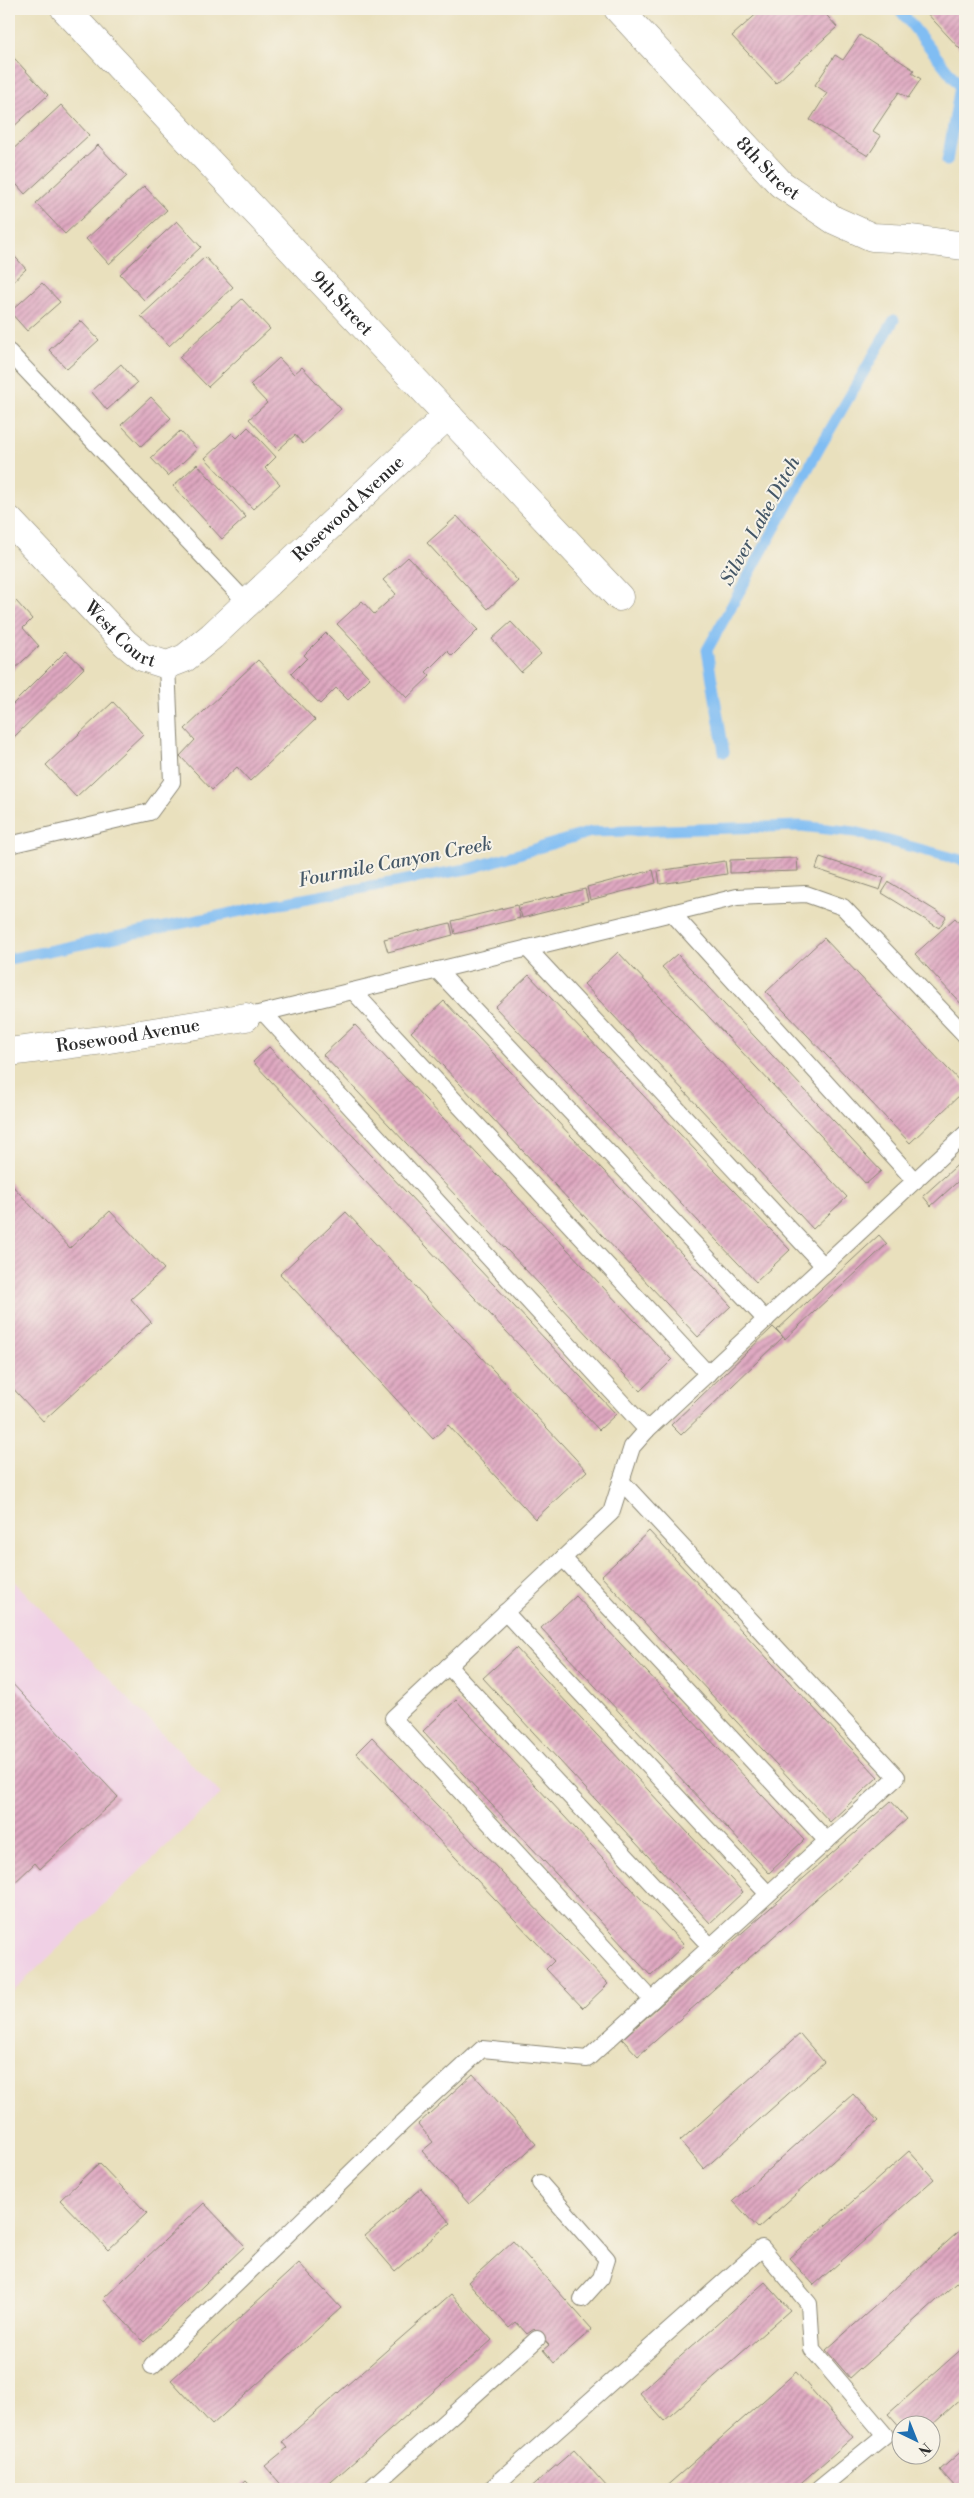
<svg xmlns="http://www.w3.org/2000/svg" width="974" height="2498" font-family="'Libre Bodoni',serif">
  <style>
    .built { fill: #f0d0e5 }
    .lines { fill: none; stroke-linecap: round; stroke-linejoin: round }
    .stream { stroke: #80bdf3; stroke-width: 11 }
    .building { fill: url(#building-hatch) }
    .service-casing { stroke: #8a8674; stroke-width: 18 }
    .minor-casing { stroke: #8a8674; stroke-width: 29 }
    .service { stroke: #fff; stroke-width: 16 }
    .minor { stroke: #fff; stroke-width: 28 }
    .labels { text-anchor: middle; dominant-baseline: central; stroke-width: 4; stroke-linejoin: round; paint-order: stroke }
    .street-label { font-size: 18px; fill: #2b2b2b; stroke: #f7f3e8 }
    .water-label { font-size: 19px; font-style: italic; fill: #445767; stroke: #f7f3e8 }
  </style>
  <defs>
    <pattern id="building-hatch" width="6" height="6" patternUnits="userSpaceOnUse" patternTransform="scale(1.25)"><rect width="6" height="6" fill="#dfa8c1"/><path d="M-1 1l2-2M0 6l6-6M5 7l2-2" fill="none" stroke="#b5899d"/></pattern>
  </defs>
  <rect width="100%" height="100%" fill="#f7f3e8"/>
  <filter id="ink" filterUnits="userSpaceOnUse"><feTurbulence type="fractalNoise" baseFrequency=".02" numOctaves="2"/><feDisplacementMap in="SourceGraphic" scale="10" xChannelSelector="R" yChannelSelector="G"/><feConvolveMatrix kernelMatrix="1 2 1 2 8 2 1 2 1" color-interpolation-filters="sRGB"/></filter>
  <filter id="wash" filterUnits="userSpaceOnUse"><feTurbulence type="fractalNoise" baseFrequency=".0096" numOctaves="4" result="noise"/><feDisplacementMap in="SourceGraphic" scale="20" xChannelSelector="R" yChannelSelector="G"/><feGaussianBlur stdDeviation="1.12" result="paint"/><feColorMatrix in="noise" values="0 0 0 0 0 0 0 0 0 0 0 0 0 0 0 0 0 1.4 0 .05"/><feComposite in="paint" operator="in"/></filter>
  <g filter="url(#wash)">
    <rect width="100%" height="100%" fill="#e9e0bd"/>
    <polygon class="built" points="9,1576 221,1794 9,1995"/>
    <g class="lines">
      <g class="stream">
        <polyline points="899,9 960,86 947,161"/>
        <polyline points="724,752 707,650 820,447 894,320"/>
        <polyline points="9,959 276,904 472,868 591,832 800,826 855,832 965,861"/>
      </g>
    </g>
    <g id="blocks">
      <g class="building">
        <polygon points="762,9 821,9 837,27 776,83 732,36"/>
        <polygon points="923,9 965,9 965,44 960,49"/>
        <polygon points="860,35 914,70 912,73 921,79 908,98 899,92 873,131 881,136 868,156 810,120 827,93 815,85 835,55 843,60"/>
        <polygon points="14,58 48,95 9,131 9,63"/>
        <polygon points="61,105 89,135 25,194 9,176 9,153"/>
        <polygon points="98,145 127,176 65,234 36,203"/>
        <polygon points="144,186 167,210 109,264 86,239"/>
        <polygon points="177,221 201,247 144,300 120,274"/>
        <polygon points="9,250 26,269 9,285"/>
        <polygon points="205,257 233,287 169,346 141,316"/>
        <polygon points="42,283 60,302 27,331 10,312"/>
        <polygon points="242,299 270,329 208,387 179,357"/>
        <polygon points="81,321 99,340 67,369 49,350"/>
        <polygon points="279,358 294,374 302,367 341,409 303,444 295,435 278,450 249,419 267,403 250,385"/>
        <polygon points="121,364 137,383 107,410 91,391"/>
        <polygon points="151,397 171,418 141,446 121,425"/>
        <polygon points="248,427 276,457 265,468 280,484 253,509 205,458 232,433 237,438"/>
        <polygon points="180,431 197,449 168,476 151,458"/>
        <polygon points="197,464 246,517 222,539 173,486"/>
        <polygon points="457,516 518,581 488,609 427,543"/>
        <polygon points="408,557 478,630 452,656 447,651 426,672 430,676 407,698 337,624 362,601 374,614 396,594 383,580"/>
        <polygon points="16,601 32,619 23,628 39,646 9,674 9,608"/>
        <polygon points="511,622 541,654 521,672 492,639"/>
        <polygon points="326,633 370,678 348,700 336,688 320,704 291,674 307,658 304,655"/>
        <polygon points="66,651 84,668 9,742 9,708"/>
        <polygon points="258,660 315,720 250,781 237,767 212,790 180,756 195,740 185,729"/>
        <polygon points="113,702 143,734 76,797 46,765"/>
        <polygon points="820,857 884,878 880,890 816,869"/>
        <polygon points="797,858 798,871 730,873 730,860"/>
        <polygon points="725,861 727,874 660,884 658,871"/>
        <polygon points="653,870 656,883 590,900 587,887"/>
        <polygon points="889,882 946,917 939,928 882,893"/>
        <polygon points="585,889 588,901 522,918 519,905"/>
        <polygon points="517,905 520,918 455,934 452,921"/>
        <polygon points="955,918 965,929 965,1008 915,954"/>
        <polygon points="450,923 453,935 388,952 384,939"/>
        <polygon points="824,938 965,1087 965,1090 910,1143 766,992"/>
        <polygon points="618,952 847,1197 813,1229 584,984"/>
        <polygon points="677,954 881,1171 866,1184 662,967"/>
        <polygon points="529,975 790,1250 756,1282 495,1007"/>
        <polygon points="444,1001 731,1306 698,1337 411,1032"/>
        <polygon points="355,1025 672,1360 640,1391 323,1055"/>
        <polygon points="269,1047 616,1414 599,1430 253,1062"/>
        <polygon points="965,1158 965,1175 931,1206 923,1196"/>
        <polygon points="9,1182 70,1248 110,1211 164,1269 131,1299 151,1322 43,1421 9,1384"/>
        <polygon points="346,1212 587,1471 535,1519 448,1425 433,1439 280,1274"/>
        <polygon points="879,1235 887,1244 785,1339 777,1330"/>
        <polygon points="773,1327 783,1337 681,1435 671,1425"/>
        <polygon points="649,1531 878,1777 830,1822 601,1576"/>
        <polygon points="576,1596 804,1840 769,1873 541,1628"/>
        <polygon points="516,1648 743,1892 710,1923 483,1678"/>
        <polygon points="9,1680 118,1797 40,1869 35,1863 9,1888"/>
        <polygon points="456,1700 684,1945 651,1976 423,1731"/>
        <polygon points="372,1737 608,1984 583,2008 546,1969 554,1961 356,1753"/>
        <polygon points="891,1801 907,1819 638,2056 622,2039"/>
        <polygon points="800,2034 824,2062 704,2169 680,2141"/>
        <polygon points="473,2074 536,2144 469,2204 422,2151 433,2142 418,2124"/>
        <polygon points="853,2094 878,2121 758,2228 733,2201"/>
        <polygon points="909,2151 934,2179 814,2285 789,2258"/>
        <polygon points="99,2163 147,2213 108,2250 60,2200"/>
        <polygon points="421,2188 450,2223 395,2271 365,2236"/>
        <polygon points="204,2203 245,2246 144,2342 103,2299"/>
        <polygon points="965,2226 965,2275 850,2378 826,2350"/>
        <polygon points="513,2241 592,2329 554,2363 543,2350 549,2345 534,2329 527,2334 516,2322 509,2328 468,2282"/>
        <polygon points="299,2263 341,2308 212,2425 171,2380"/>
        <polygon points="765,2282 790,2310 664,2421 639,2393"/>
        <polygon points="451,2294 492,2340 323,2489 285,2489 265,2466 287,2448 282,2442"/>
        <polygon points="965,2346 965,2395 931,2426 902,2426 902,2430 888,2414"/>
        <polygon points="796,2372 853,2437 794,2489 663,2489"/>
        <polygon points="965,2448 965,2489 957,2489 940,2470"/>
        <polygon points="574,2450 608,2488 606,2489 529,2489"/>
        <polygon points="246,2481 254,2489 237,2489"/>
      </g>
    </g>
  </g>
  <g filter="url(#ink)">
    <use href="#blocks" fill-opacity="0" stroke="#8a8674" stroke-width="1"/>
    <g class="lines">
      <g class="service-casing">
        <g id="service">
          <polyline points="9,352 247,603"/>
          <polyline points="9,845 150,812 172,782 167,665"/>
          <polyline points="672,913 915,1181"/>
          <polyline points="527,948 824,1266"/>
          <polyline points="437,970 766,1320"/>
          <polyline points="353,991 708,1374"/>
          <polyline points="264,1013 647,1430"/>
          <polyline points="246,1017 737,897 806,894 843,907 965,1035"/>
          <polyline points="621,1481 897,1777 652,2000"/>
          <polyline points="563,1558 827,1841"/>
          <polyline points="505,1612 768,1894"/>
          <polyline points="448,1666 711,1947"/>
          <polyline points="540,2183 607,2259 601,2278 582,2299"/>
          <polyline points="152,2366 401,2124 482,2049 587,2059 652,2000 393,1718 611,1513 632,1447 647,1430 965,1134"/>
          <polyline points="370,2489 537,2339"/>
          <polyline points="491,2489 762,2248 809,2304 812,2349 885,2435 819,2489"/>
        </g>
      </g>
      <g class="minor-casing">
        <g id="minor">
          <path id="s1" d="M 65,9 L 619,597"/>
          <path id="s2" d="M 618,9 L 781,184 L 834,220 L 872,237 L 910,239 L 965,246"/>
          <path id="s3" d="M 9,520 L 125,643 L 142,657 L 167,665 L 185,658 L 212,636 L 448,415"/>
          <path id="s4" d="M 9,1052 L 103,1040 L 246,1017"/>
        </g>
      </g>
      <use href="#service" class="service"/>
      <use href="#minor" class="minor"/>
    </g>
  </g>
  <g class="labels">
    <g class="street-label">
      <text stroke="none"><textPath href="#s2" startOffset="219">8th Street</textPath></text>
      <text stroke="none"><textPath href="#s1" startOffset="404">9th Street</textPath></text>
      <text stroke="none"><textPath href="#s3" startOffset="458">Rosewood Avenue</textPath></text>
      <text stroke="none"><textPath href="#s3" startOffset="160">West Court</textPath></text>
      <text stroke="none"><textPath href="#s4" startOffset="120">Rosewood Avenue</textPath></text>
    </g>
    <g class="water-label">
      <text transform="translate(760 521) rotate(-61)">Silver Lake Ditch</text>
      <text transform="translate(395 862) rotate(-11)">Fourmile Canyon Creek</text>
    </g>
  </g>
  <rect width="974" height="2498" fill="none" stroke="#f7f3e8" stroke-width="30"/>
  <g transform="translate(916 2440) rotate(137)"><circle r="24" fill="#f7f3e8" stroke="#a5a39c"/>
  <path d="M0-4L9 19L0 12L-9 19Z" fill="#1f6fb2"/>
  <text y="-8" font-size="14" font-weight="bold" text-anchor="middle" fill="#2b2b2b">N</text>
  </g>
</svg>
